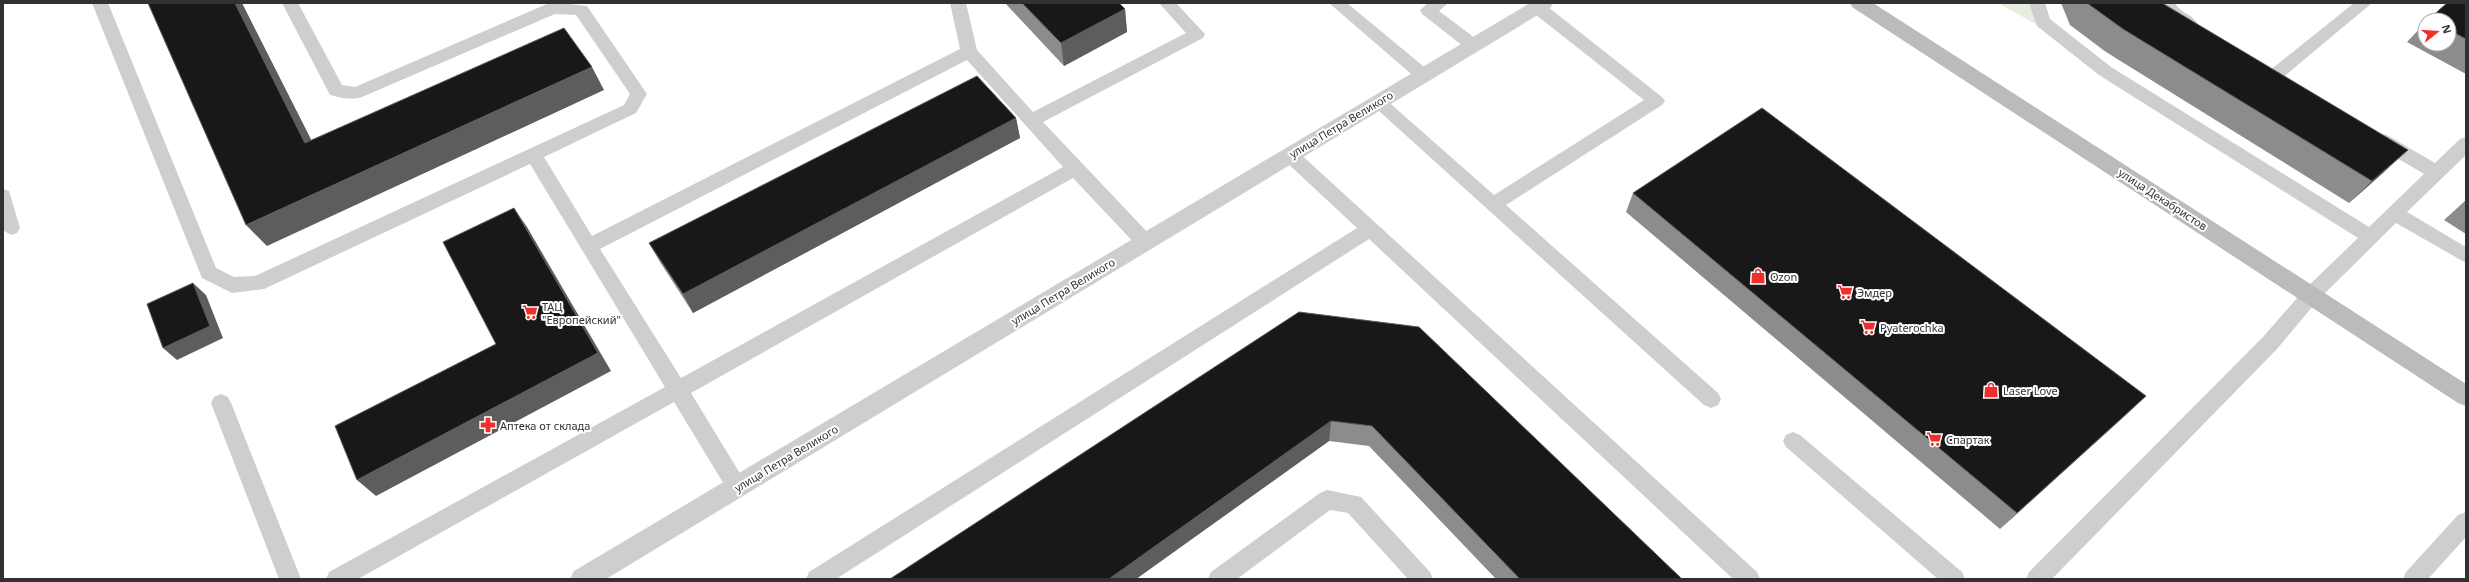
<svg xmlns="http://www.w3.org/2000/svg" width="2469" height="582" font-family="'Noto Sans',sans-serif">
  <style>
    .green { fill: #e6eedf }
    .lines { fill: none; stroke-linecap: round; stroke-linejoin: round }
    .service { fill: #cecece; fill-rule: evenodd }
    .tertiary { fill: #cecece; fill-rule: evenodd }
    .secondary { fill: #bbb; fill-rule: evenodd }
    .wall { fill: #8c8c8c }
    .shaded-wall { fill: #5d5d5d }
    .building { fill: #181818; stroke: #5d5d5d }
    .labels { text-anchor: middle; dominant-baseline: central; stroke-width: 4; stroke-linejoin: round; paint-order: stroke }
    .street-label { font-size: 11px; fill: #313131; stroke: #fff }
    .poi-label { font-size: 11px; fill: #313131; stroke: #fff; text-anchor: start }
  </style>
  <rect width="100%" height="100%" fill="#fff"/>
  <polygon class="green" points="1998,3 2028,3 2041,27"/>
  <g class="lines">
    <g class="service">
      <path d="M 92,3 L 108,3 L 216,268 L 234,277 L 255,276 L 624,105 L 630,94 L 576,15 L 555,14 L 362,97 C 352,100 340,98 330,95 L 328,91 L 282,3 L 298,3 L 342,85 L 355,87 L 547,4 L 560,3 L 587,6 L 647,94 L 636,113 L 544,157 L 592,236 L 960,49 L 950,3 L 966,3 L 977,50 L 1033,112 L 1186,33 L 1159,3 L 1176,3 L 1205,34 L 1203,38 L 1043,122 L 1152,237 L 1154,242 L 1152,247 L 1145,249 L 1138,247 L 1073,178 L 691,393 L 744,480 L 748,487 L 744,494 L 737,496 L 730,494 L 674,402 L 358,579 L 326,579 L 329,572 L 665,387 L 530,164 L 264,289 L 232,293 L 202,278 ZM 967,60 L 1063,167 L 681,378 L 600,249 Z"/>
      <polygon points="1329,3 1347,3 1429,71 1431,75 1429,79 1423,81 1417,79"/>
      <polygon points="1428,3 1448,3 1439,11 1479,41 1481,45 1479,49 1467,49 1422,14 1420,10"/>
      <polygon points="1531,3 1543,3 1662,97 1665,101 1662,105 1506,205 1718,393 1721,399 1718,405 1711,408 1704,405 1369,102 1372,98 1378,96 1384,98 1494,195 1644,100 1531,11 1529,7"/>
      <polygon points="2029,3 2045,3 2050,19 2111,67 2369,227 2424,174 2375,145 2372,140 2375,135 2381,134 2387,135 2435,163 2460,139 2466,137 2466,155 2407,212 2466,247 2466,263 2396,223 2318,300 2277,349 2052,579 2026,579 2029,572 2263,337 2304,290 2358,238 2099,75 2037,26"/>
      <path d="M 2159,3 L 2175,3 C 2180,13 2192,14 2197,23 L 2195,27 C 2178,32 2166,16 2159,3 Z"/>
      <polygon points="2354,3 2372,3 2281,79 2275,81 2269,79 2267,75 2269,71"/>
      <polygon points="1290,148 1296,150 1757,572 1760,579 1733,579 1369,239 836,579 806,579 809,572 1357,228 1284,160 1281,155 1284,150"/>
      <polygon points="3,189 9,191 20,228 17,233 11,235 3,230"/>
      <polygon points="221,394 228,397 231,403 301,579 279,579 211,403 214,397"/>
      <polygon points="1793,432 1800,435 1962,572 1965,579 1938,579 1786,447 1783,441 1786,435"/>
      <polygon points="1327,490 1361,497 1430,572 1433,579 1408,579 1348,513 1330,510 1237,579 1208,579 1211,572 1320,493"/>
      <polygon points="2466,512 2466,537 2428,579 2403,579 2406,572 2458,515"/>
    </g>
    <polygon class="tertiary" points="1530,3 1553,3 1551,7 606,579 570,579 574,571"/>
    <polygon class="secondary" points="1850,3 1873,3 2466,384 2466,406 2458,403 1852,7"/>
  </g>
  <g class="wall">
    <polygon points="1005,3 1119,3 1125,9 1127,32 1064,66"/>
    <polygon points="2061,3 2162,3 2384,172 2349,203 2106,52 2070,25"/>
    <polygon points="2447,3 2466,3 2466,74 2407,42 2425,23 2425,44 2449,44 2449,20 2428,20"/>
    <polygon points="1016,118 1020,138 693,313 660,262 649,243"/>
    <polygon points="1633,193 2128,413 2000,529 1626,212"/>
    <polygon points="2466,200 2466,234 2444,220"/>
    <polygon points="1299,312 1682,579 1496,579 1369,446 1329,441 1136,579 890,579"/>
  </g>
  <g class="shaded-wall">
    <polygon points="235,3 242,3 324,165 305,143"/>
    <polygon points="1125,9 1127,32 1064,66 1061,43"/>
    <polygon points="592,67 604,90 267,246 246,225"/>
    <polygon points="1016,118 1020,138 693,313 683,294"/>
    <polygon points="2408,150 2384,172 2349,203 2372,181"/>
    <polygon points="514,208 527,227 611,371 376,496 357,480 598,353"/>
    <polygon points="193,283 206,295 223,338 177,360 163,348"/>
    <polygon points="2146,396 2128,413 2000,529 2017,513"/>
    <polygon points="1331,421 1329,441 1136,579 1109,579"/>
  </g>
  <g class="building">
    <polygon points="148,3 235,3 305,143 564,28 592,67 246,225"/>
    <polygon points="1022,3 1119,3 1125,9 1061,43"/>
    <polygon points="2087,3 2162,3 2408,150 2372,181 2123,29"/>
    <polygon points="2447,3 2466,3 2466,39 2449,30 2449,20 2430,20 2429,19"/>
    <polygon points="977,76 1016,118 683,294 649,243"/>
    <polygon points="1762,108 2146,396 2017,513 1633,193"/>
    <polygon points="514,208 598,353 357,480 335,426 496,344 443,242"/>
    <polygon points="193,283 210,326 163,348 147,304"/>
    <polygon points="1299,312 1419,327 1682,579 1520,579 1372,426 1331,421 1109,579 890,579"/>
  </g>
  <defs>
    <g id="shop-bare" transform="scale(1.2)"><path d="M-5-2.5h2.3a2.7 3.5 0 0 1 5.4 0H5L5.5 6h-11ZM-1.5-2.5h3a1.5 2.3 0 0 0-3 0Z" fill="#ef2f2d" stroke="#fff" stroke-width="2.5" paint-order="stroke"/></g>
    <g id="supermarket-bare" transform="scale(1.2)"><path d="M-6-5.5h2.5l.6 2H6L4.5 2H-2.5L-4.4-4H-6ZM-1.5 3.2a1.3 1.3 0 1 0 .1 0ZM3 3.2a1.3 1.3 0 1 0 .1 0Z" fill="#ef2f2d" stroke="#fff" stroke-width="2.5" paint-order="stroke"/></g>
    <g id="pharmacy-bare" transform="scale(1.2)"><path d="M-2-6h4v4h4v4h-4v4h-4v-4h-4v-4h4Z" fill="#ef2f2d" stroke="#fff" stroke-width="2.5" paint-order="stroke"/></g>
  </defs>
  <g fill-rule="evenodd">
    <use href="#shop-bare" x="1758" y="276"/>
    <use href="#supermarket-bare" x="1845" y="292"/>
    <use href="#supermarket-bare" x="530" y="312"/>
    <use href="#supermarket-bare" x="1868" y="327"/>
    <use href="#shop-bare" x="1991" y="390"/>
    <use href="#pharmacy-bare" x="488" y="425"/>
    <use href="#supermarket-bare" x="1934" y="439"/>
  </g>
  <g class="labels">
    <g class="street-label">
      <text transform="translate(1341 124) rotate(-31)">улица Петра Великого</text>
      <text transform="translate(2163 199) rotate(33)">улица Декабристов</text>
      <text transform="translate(1063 291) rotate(-31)">улица Петра Великого</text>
      <text transform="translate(786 458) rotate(-31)">улица Петра Великого</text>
    </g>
    <g class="poi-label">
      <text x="1770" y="276">Ozon</text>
      <text x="1857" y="292">Эмдер</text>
      <text x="542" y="306">ТАЦ<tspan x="542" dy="13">"Европейский"</tspan></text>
      <text x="1880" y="327">Pyaterochka</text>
      <text x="2003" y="390">Laser Love</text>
      <text x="500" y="425">Аптека от склада</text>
      <text x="1946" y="439">Спартак</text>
    </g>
  </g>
  <rect width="2469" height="582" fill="none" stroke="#313131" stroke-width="8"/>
  <g transform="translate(2437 32) rotate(73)"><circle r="19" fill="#ffffff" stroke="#adadad"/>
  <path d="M0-3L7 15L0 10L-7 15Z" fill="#ef2f2d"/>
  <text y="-6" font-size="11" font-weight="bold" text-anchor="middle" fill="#313131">N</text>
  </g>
</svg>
